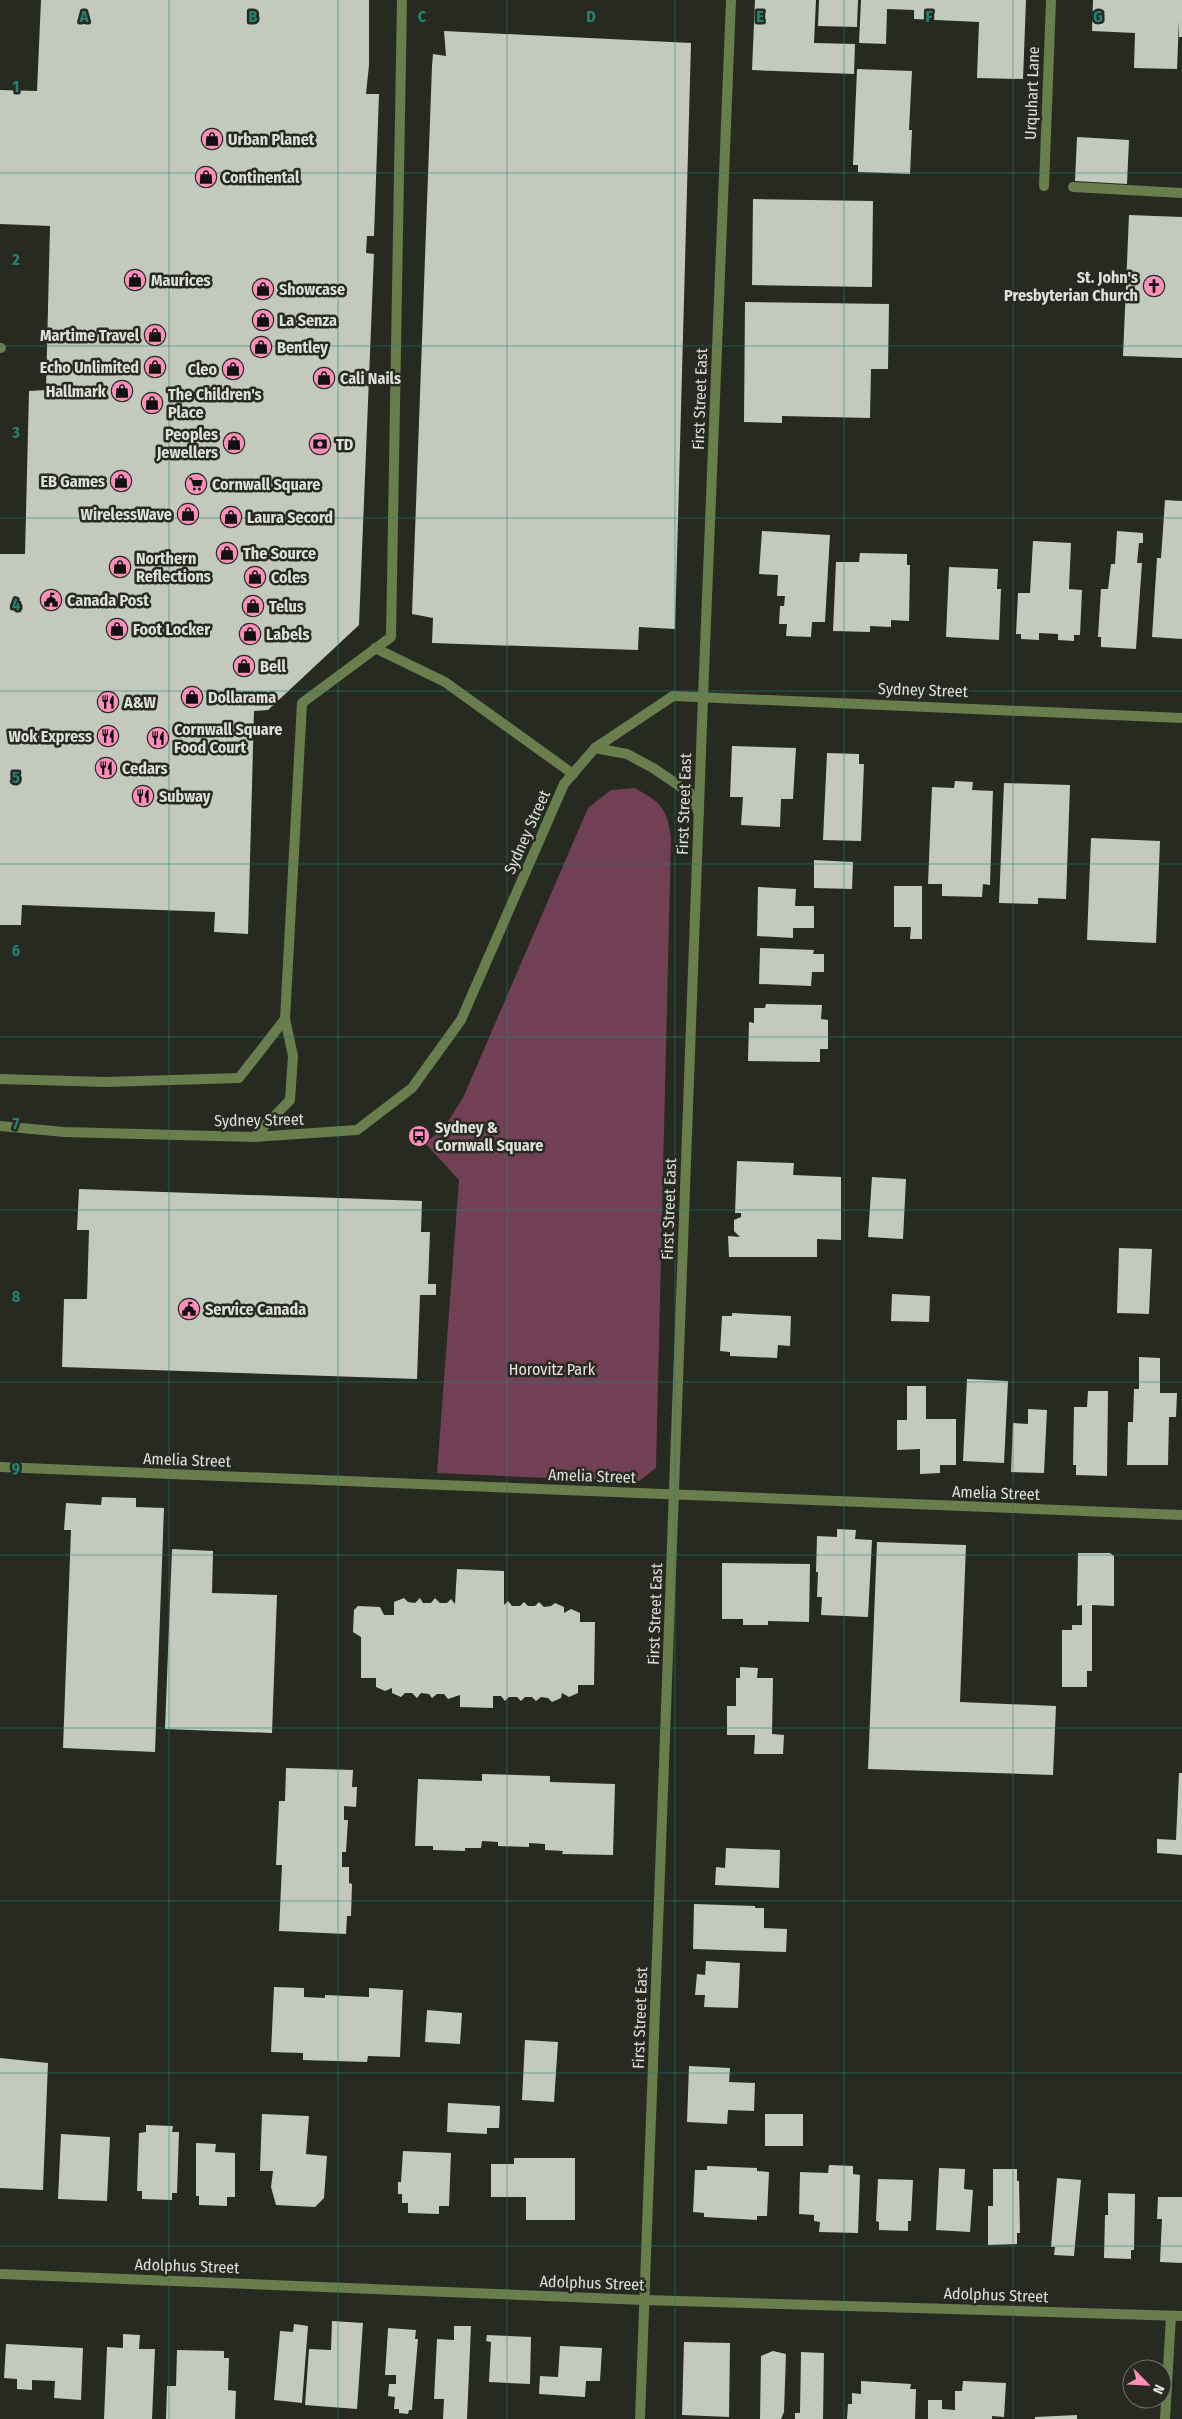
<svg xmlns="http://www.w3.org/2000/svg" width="1182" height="2419" font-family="'Fira Sans Condensed',sans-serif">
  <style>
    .green { fill: #724054 }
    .building { fill: #c4c9bd }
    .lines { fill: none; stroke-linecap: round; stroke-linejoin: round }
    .service { stroke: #697d4d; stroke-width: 10 }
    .minor { stroke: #697d4d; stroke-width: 10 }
    .tertiary { stroke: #697d4d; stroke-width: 10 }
    .grid { fill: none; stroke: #248179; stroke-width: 1; stroke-opacity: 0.55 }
    .labels { text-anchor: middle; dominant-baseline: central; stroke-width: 5; stroke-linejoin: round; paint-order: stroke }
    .street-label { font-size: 16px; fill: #dee1da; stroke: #262a20 }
    .poi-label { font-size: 16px; font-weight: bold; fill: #dee1da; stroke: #262a20; text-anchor: start }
    .park-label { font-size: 16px; fill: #f3dde5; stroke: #262a20 }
    .grid-label { font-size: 16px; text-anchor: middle; font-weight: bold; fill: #248179; stroke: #262a20; stroke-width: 5; stroke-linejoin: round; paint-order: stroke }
  </style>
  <rect width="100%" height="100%" fill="#262a20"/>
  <path class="green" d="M 635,788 C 661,803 667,807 671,838 L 656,1468 L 638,1482 L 437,1473 L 459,1180 L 425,1143 L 443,1129 L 463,1098 L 588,808 L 611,790 Z"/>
  <g class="building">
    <polygon points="41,0 369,0 369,65 366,94 379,94 374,236 367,236 366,253 374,254 359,625 268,710 254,711 248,934 214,932 215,912 22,905 21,925 0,925 0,554 25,554 29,391 46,390 50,226 0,224 0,90 37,91"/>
    <polygon points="755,0 816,0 814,43 855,44 854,74 752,70"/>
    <polygon points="819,0 858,0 857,27 818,26"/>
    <polygon points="861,0 1026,0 1023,79 977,78 979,22 914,19 914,10 887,9 886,44 859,43"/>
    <polygon points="1093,0 1182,0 1182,37 1179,37 1179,20 1177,69 1134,68 1135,33 1092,31"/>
    <polygon points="444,31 691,43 675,629 639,627 638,650 432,643 433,618 412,614 432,66 433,54 446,56"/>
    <polygon points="857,69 912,71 909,130 912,130 910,174 858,172 858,165 853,165"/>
    <polygon points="1077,137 1129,140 1127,184 1075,181"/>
    <polygon points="753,199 873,201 872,287 752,285"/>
    <polygon points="1129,215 1182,217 1182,358 1123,356"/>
    <polygon points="745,302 889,304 888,369 871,369 870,418 782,416 782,423 744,422"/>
    <polygon points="1165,500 1182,501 1182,639 1152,637 1157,558 1161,558"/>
    <polygon points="762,531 830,535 825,622 812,622 811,637 786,636 787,624 779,624 780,606 784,606 785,596 777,596 778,575 759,574"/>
    <polygon points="1117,531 1143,533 1143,543 1139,543 1137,563 1142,563 1136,649 1101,647 1101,637 1098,637 1101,589 1108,589 1111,564 1115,564"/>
    <polygon points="1033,541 1071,543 1069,589 1082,590 1080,635 1074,635 1074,641 1058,640 1058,634 1039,633 1039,640 1021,639 1021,634 1016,634 1018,593 1030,593"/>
    <polygon points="860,553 907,554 907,565 910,565 909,621 891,620 891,627 870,626 870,632 833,631 836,562 859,562"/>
    <polygon points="949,567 998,569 997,589 1001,589 999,640 946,637"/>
    <polygon points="732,746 796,748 793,799 781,799 780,827 741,825 743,797 730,797"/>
    <polygon points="827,753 859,754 859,764 864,764 861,841 823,840"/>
    <polygon points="955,781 973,782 972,790 993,791 990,885 983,884 982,897 942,896 942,884 928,884 932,787 954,788"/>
    <polygon points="1004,783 1070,785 1066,899 1038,898 1038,904 999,903"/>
    <polygon points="1091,838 1160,841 1156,943 1087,940"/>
    <polygon points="814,860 853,862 852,889 814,888"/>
    <polygon points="894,886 922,886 922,939 910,939 911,927 894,927"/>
    <polygon points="758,887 796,889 795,906 814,906 814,928 793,928 793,938 757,936"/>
    <polygon points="760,948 814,950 813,954 824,954 824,972 812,972 811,986 759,984"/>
    <polygon points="766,1004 822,1005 821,1019 828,1020 828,1049 820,1049 820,1062 748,1061 749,1022 754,1023 754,1008 765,1008"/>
    <polygon points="737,1161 794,1163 793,1175 841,1177 841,1240 817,1239 817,1257 729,1257 728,1236 740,1237 734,1231 734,1220 741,1217 741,1213 735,1213"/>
    <polygon points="872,1177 906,1179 903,1239 868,1237"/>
    <polygon points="79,1189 422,1201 421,1232 430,1232 428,1284 436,1284 436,1295 420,1295 417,1379 62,1367 64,1299 87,1299 89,1230 77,1230"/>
    <polygon points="1119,1248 1152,1249 1149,1314 1117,1313"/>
    <polygon points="892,1294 930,1296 929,1322 891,1321"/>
    <polygon points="732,1313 791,1316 790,1346 778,1345 777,1358 730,1356 730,1352 720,1351 722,1316 732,1316"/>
    <polygon points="1139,1357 1160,1358 1160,1393 1177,1393 1176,1417 1169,1417 1168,1465 1127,1465 1128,1422 1133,1422 1134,1389 1139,1389"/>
    <polygon points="967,1379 1008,1381 1004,1463 963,1461"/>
    <polygon points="907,1386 926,1386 926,1419 956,1419 956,1465 940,1465 940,1473 920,1474 920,1449 897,1450 897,1420 907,1420"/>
    <polygon points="1088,1391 1108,1391 1107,1476 1076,1475 1076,1465 1073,1465 1074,1407 1087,1407"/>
    <polygon points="1028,1409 1047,1410 1044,1473 1011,1472 1013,1423 1028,1424"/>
    <polygon points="102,1497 136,1498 136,1507 164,1508 155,1752 63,1748 71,1530 64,1530 66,1503 101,1505"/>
    <polygon points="837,1529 856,1530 855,1539 872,1540 868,1617 821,1615 822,1597 817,1597 818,1572 816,1572 817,1536 837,1537"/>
    <polygon points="877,1542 966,1545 960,1702 1056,1706 1053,1775 868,1769"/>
    <polygon points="172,1549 213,1551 212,1593 277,1595 272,1733 165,1729"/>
    <polygon points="1078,1553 1110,1553 1114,1556 1114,1606 1092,1605 1092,1671 1087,1671 1087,1687 1062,1687 1062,1630 1072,1630 1072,1625 1082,1625 1082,1605 1077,1606"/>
    <polygon points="722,1563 810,1564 809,1622 768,1621 768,1625 743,1625 743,1619 722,1619"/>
    <polygon points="457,1569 504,1571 504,1605 508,1601 512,1606 520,1606 524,1602 528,1606 535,1606 539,1602 544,1607 551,1606 555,1603 564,1607 564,1613 571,1609 580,1613 580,1622 595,1622 594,1685 578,1685 578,1693 569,1697 562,1693 561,1698 552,1702 548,1698 541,1697 536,1701 532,1697 525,1697 521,1701 517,1697 509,1697 505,1701 501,1696 493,1696 493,1708 460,1707 460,1695 448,1699 444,1694 437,1694 432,1698 429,1694 421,1693 417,1698 412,1693 405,1693 401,1697 392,1693 392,1688 385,1691 376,1687 376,1678 361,1678 361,1637 353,1632 354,1610 358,1606 380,1607 384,1615 394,1615 394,1602 404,1598 408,1602 415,1603 420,1598 423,1603 431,1603 435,1598 440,1603 447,1603 451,1599 455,1604"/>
    <polygon points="740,1667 758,1668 757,1678 773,1678 772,1734 784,1735 783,1754 754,1754 755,1735 727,1735 727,1706 736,1706 736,1678 740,1678"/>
    <polygon points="286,1768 353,1770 352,1787 357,1787 356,1807 344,1806 344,1820 348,1820 346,1852 342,1852 342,1867 349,1867 349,1883 352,1884 351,1916 347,1916 346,1934 279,1931 282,1865 276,1865 279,1801 285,1801"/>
    <polygon points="1179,1773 1182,1773 1182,1855 1157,1853 1157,1839 1176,1840"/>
    <polygon points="482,1774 550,1776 550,1782 615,1784 613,1855 562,1854 563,1851 545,1850 545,1844 529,1843 529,1847 498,1846 498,1842 482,1841 481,1848 465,1848 465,1851 433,1850 433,1846 415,1846 418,1779 482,1781"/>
    <polygon points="726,1848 780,1850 779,1888 715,1885 716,1867 725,1868"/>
    <polygon points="694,1904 755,1906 755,1908 764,1908 764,1928 787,1929 786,1952 693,1949"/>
    <polygon points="706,1961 740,1963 738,2008 704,2007 705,1995 695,1995 697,1974 705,1975"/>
    <polygon points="274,1987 304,1988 304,1997 325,1998 325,1995 369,1997 369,1988 403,1990 400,2057 368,2056 367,2062 303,2060 303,2053 271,2052"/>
    <polygon points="427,2010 462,2013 460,2044 425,2042"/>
    <polygon points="525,2040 558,2042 554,2102 522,2100"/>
    <polygon points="0,2058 48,2063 43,2190 0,2188"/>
    <polygon points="689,2066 730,2068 729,2082 755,2083 754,2111 728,2110 727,2124 687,2122"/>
    <polygon points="448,2103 500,2106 499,2128 487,2128 487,2134 447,2132"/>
    <polygon points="262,2114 309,2116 306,2154 327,2156 324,2198 315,2207 276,2205 271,2187 273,2171 260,2171"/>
    <rect x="765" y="2114" width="38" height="32"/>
    <polygon points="146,2125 173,2126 172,2132 179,2132 177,2193 172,2193 172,2200 142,2199 142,2191 137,2191 139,2133 146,2132"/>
    <polygon points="61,2134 110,2137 107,2201 58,2199"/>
    <polygon points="196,2143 216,2144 215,2152 235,2153 235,2197 227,2197 227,2206 199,2205 199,2196 196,2196"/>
    <polygon points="403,2151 451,2153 449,2206 439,2206 439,2214 408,2213 408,2203 402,2203 402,2194 398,2194 398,2182 401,2182"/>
    <polygon points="514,2158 575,2158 575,2220 526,2220 526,2197 491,2197 491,2164 514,2164"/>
    <polygon points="829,2165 853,2166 853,2174 860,2175 858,2233 819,2232 820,2222 814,2221 814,2215 799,2214 800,2172 828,2173"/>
    <polygon points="707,2166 757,2168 757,2171 769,2172 767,2216 757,2216 757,2220 704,2217 704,2213 693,2212 695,2170 707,2170"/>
    <polygon points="939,2168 965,2169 964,2189 973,2190 970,2232 936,2230"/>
    <polygon points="993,2169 1017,2169 1017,2181 1019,2181 1020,2233 1017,2233 1017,2244 988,2245 988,2206 993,2206"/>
    <polygon points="1057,2178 1081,2180 1074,2256 1054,2255 1055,2247 1051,2247"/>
    <polygon points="878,2179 913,2180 911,2221 908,2221 908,2231 879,2230 879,2222 876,2221"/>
    <polygon points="1108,2193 1135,2194 1134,2250 1131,2250 1131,2259 1104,2258 1105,2215 1108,2215"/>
    <polygon points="1158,2197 1182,2197 1182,2263 1160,2262 1162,2219 1157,2219"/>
    <polygon points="332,2321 363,2323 357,2409 305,2405 309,2349 331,2350"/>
    <polygon points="294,2324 308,2326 302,2403 274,2400 280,2331 293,2332"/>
    <polygon points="454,2326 471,2326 467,2419 443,2419 444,2399 434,2399 437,2339 454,2340"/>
    <polygon points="388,2328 416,2330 415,2339 418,2339 412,2410 409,2410 408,2414 399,2413 399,2409 394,2409 395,2397 388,2396 389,2384 396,2384 396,2375 385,2375"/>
    <polygon points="123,2334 140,2335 139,2349 155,2349 152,2419 104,2419 107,2347 123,2348"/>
    <polygon points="487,2335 531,2337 530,2384 489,2382 491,2342 486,2341"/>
    <polygon points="684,2342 730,2343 729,2417 682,2415"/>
    <polygon points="6,2344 83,2348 81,2400 54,2398 55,2381 32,2380 32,2390 17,2389 17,2379 4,2378"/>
    <polygon points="560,2346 602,2348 600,2381 586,2381 585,2397 539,2394 540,2376 558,2377"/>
    <polygon points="177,2350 224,2351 224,2358 229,2358 228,2390 236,2391 235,2419 166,2419 167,2386 176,2386"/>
    <polygon points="773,2351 786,2354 784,2412 781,2419 760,2419 761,2356"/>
    <polygon points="801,2352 824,2353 823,2419 795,2419 795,2413 800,2413"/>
    <polygon points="861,2381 911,2384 910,2389 916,2389 915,2419 847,2419 848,2404 852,2404 852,2393 861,2394"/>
    <polygon points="963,2381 1006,2383 1004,2417 992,2416 992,2419 928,2419 928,2400 942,2400 942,2409 955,2410 955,2391 962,2391"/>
    <polygon points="1077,2415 1077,2419 1035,2419 1035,2417"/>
  </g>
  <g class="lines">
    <g class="service">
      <polyline points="1073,187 1182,193"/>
      <polyline points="0,348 1,348"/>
      <polyline points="375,648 445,682 573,774"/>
      <polyline points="0,1079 106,1082 239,1078 285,1019"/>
      <polyline points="254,1137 290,1100 293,1056 285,1019 302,703 391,637 402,0"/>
      <polyline points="1165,2419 1171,2316"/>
    </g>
    <g class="minor">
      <polyline points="1044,186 1051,0"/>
      <polyline points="0,1467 1182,1515"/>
      <polyline points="0,2274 644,2300 1182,2316"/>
      <polyline points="640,2419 703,697 731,0"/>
    </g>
    <g class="tertiary">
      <polyline points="595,748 627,754 653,768 690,793 699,813"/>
      <polyline points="0,1126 64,1132 254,1137 357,1130 412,1088 461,1020 564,784 595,748 673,696 1182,718"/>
    </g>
  </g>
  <path class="grid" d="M 169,0 L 169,2419M 338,0 L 338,2419M 507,0 L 507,2419M 675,0 L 675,2419M 844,0 L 844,2419M 1013,0 L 1013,2419M 0,173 L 1182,173M 0,346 L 1182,346M 0,518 L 1182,518M 0,691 L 1182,691M 0,864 L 1182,864M 0,1037 L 1182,1037M 0,1210 L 1182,1210M 0,1382 L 1182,1382M 0,1555 L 1182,1555M 0,1728 L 1182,1728M 0,1901 L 1182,1901M 0,2073 L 1182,2073M 0,2246 L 1182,2246"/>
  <defs>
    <g id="shop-disc" transform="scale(1.125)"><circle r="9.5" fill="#fe8ebc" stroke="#262a20"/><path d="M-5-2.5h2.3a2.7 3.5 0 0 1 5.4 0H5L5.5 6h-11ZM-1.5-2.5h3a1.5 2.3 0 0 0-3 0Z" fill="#111"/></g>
    <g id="church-disc" transform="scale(1.125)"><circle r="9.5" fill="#fe8ebc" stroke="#262a20"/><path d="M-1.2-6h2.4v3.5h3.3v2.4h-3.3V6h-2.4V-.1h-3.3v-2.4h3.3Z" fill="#111"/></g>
    <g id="bank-disc" transform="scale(1.125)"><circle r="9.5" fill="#fe8ebc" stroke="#262a20"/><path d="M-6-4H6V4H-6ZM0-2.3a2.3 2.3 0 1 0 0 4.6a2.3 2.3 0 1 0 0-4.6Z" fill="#111"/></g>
    <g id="supermarket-disc" transform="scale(1.125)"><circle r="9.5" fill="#fe8ebc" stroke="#262a20"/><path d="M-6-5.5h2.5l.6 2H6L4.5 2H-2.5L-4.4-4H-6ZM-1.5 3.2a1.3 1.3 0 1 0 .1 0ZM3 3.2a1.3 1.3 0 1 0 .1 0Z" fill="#111"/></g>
    <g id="civic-disc" transform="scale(1.125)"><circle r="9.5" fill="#fe8ebc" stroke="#262a20"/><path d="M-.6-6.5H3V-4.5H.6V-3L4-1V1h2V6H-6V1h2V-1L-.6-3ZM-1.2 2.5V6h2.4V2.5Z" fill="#111"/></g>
    <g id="restaurant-disc" transform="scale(1.125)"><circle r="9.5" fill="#fe8ebc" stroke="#262a20"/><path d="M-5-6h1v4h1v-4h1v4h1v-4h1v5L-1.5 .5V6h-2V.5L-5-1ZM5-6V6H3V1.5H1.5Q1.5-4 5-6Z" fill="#111"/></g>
    <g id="bus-disc" transform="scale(1.125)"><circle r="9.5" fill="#fe8ebc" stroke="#262a20"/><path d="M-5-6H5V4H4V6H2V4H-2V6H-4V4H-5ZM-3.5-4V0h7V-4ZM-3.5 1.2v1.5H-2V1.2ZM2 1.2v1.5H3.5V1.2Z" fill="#111"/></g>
  </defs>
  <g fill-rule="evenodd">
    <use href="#shop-disc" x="212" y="139"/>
    <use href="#shop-disc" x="206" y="177"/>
    <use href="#shop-disc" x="135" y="280"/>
    <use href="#church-disc" x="1154" y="286"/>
    <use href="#shop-disc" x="263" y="289"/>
    <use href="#shop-disc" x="263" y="320"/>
    <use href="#shop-disc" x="155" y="335"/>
    <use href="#shop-disc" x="261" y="347"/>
    <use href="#shop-disc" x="155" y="367"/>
    <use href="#shop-disc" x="233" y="369"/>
    <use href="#shop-disc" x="324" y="378"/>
    <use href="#shop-disc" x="122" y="391"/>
    <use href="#shop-disc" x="152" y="403"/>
    <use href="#shop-disc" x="234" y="443"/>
    <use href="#bank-disc" x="320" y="444"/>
    <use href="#shop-disc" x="121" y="481"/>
    <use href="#supermarket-disc" x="196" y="484"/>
    <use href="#shop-disc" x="188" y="514"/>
    <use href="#shop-disc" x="231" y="517"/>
    <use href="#shop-disc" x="227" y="553"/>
    <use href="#shop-disc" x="120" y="567"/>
    <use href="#shop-disc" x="255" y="577"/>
    <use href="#civic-disc" x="51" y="600"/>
    <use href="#shop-disc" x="253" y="606"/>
    <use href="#shop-disc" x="117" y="629"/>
    <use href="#shop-disc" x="250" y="634"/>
    <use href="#shop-disc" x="244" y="666"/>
    <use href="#shop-disc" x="192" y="697"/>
    <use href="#restaurant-disc" x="108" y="702"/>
    <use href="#restaurant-disc" x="108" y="736"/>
    <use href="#restaurant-disc" x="158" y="738"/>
    <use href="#restaurant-disc" x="106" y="768"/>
    <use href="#restaurant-disc" x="143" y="796"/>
    <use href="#bus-disc" x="419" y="1136"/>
    <use href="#civic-disc" x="189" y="1309"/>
  </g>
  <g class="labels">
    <g class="street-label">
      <text transform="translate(1032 93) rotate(-88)">Urquhart Lane</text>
      <text transform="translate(700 399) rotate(-88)">First Street East</text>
      <text transform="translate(923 690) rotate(2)">Sydney Street</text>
      <text transform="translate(684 804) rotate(-88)">First Street East</text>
      <text transform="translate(527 832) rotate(-66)">Sydney Street</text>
      <text transform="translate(259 1120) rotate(-1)">Sydney Street</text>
      <text transform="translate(669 1209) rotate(-88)">First Street East</text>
      <text transform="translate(187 1460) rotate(2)">Amelia Street</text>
      <text transform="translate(592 1476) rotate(2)">Amelia Street</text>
      <text transform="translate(996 1493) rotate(2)">Amelia Street</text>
      <text transform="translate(655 1614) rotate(-88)">First Street East</text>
      <text transform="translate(640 2018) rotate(-88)">First Street East</text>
      <text transform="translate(187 2266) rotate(2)">Adolphus Street</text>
      <text transform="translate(592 2283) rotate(2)">Adolphus Street</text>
      <text transform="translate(996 2295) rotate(2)">Adolphus Street</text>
    </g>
    <g class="poi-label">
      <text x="228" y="139">Urban Planet</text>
      <text x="222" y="177">Continental</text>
      <text x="1138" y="277" text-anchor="end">St. John's<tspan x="1138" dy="18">Presbyterian Church</tspan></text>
      <text x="151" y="280">Maurices</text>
      <text x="279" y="289">Showcase</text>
      <text x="279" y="320">La Senza</text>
      <text x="139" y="335" text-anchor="end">Martime Travel</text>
      <text x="277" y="347">Bentley</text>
      <text x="139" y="367" text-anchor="end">Echo Unlimited</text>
      <text x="217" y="369" text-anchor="end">Cleo</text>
      <text x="340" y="378">Cali Nails</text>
      <text x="106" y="391" text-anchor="end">Hallmark</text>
      <text x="168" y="394">The Children's<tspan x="168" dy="18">Place</tspan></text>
      <text x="218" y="434" text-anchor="end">Peoples<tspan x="218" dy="18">Jewellers</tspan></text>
      <text x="336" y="444">TD</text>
      <text x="105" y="481" text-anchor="end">EB Games</text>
      <text x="212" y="484">Cornwall Square</text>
      <text x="172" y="514" text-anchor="end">WirelessWave</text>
      <text x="247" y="517">Laura Secord</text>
      <text x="243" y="553">The Source</text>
      <text x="136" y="558">Northern<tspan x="136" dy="18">Reflections</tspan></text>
      <text x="271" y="577">Coles</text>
      <text x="67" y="600">Canada Post</text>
      <text x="269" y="606">Telus</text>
      <text x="133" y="629">Foot Locker</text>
      <text x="266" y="634">Labels</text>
      <text x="260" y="666">Bell</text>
      <text x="208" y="697">Dollarama</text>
      <text x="124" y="702">A&amp;W</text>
      <text x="174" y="729">Cornwall Square<tspan x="174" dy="18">Food Court</tspan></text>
      <text x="92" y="736" text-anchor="end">Wok Express</text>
      <text x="122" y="768">Cedars</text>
      <text x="159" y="796">Subway</text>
      <text x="435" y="1127">Sydney &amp;<tspan x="435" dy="18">Cornwall Square</tspan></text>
      <text x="205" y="1309">Service Canada</text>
    </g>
    <g class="park-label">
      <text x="552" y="1369">Horovitz Park</text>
    </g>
  </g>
  <g class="grid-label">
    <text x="84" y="22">A</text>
    <text x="253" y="22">B</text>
    <text x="422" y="22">C</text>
    <text x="591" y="22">D</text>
    <text x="760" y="22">E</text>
    <text x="929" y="22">F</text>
    <text x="1098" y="22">G</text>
    <text x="16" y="92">1</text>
    <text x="16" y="265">2</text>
    <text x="16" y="438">3</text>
    <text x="16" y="610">4</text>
    <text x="16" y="783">5</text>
    <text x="16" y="956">6</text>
    <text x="16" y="1129">7</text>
    <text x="16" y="1302">8</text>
    <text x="16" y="1474">9</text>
  </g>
  <g transform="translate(1147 2384) rotate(114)"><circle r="24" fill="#262a20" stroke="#70736a"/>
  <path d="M0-4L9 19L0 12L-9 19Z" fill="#fe8ebc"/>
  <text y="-8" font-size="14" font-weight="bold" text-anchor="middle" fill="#dee1da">N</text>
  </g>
</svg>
